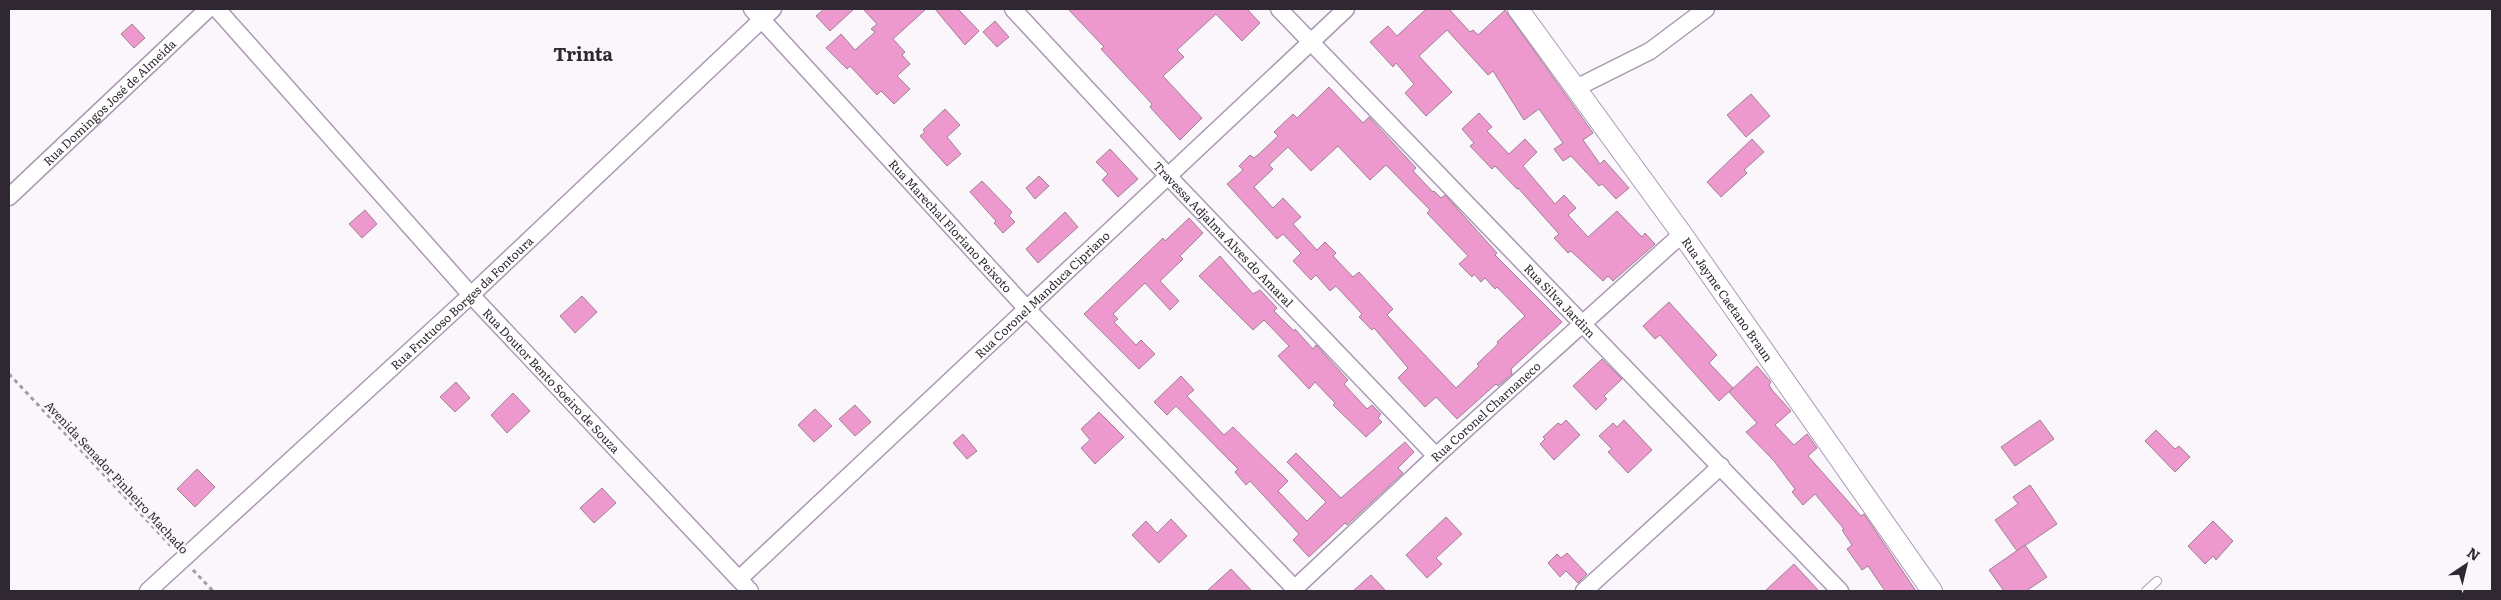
<svg xmlns="http://www.w3.org/2000/svg" width="2501" height="600" font-family="Literata,serif">
  <style>
    .building { fill: #ed99ce; stroke: #9f8293; fill-rule: evenodd }
    .lines { fill: none; stroke-linecap: round; stroke-linejoin: round }
    .service-casing { stroke: #aa99b4; stroke-width: 10 }
    .minor-casing { stroke: #aa99b4; stroke-width: 19 }
    .tertiary-casing { stroke: #aa99b4; stroke-width: 22 }
    .path { stroke: #a29da5; stroke-width: 3; stroke-dasharray: 4 4; stroke-linecap: butt }
    .service { stroke: #fff; stroke-width: 8 }
    .minor { stroke: #fff; stroke-width: 16 }
    .tertiary { stroke: #fff; stroke-width: 20 }
    .labels { text-anchor: middle; dominant-baseline: central; stroke-width: 5; stroke-linejoin: round; paint-order: stroke }
    .street-label { font-size: 12px; fill: #2f2832; stroke: #faf6fc }
    .district-label { font-size: 18px; font-weight: bold; fill: #2f2832; stroke: #faf6fc }
  </style>
  <rect width="100%" height="100%" fill="#faf6fc"/>
  <g class="building">
    <polygon points="824,9 854,9 830,31 816,16"/>
    <polygon points="863,9 926,9 893,39 905,52 902,55 910,64 897,76 910,89 894,104 881,91 877,95 850,66 847,69 826,48 841,34 855,50 875,32 871,29 877,24"/>
    <polygon points="935,9 958,9 979,31 965,45"/>
    <polygon points="1068,9 1247,9 1260,23 1242,41 1216,14 1177,50 1184,57 1163,76 1202,118 1180,140 1150,107 1152,104 1101,49 1104,47"/>
    <polygon points="1426,9 1449,9 1470,32 1473,30 1478,35 1505,10 1593,133 1583,140 1600,164 1604,160 1629,188 1616,199 1602,184 1599,186 1571,156 1563,161 1554,149 1563,143 1539,109 1524,120 1493,71 1488,75 1447,30 1419,56 1452,92 1426,116 1405,93 1414,84 1396,63 1393,67 1370,42 1388,26 1397,36"/>
    <polygon points="995,21 1009,37 997,47 983,32"/>
    <polygon points="132,24 145,38 134,48 121,34"/>
    <path d="M 1329,87 L 1363,123 L 1369,117 L 1416,168 L 1413,171 L 1433,192 L 1434,191 L 1441,198 L 1445,195 L 1497,253 L 1495,255 L 1562,322 L 1511,369 L 1512,374 L 1498,386 L 1496,384 L 1457,419 L 1436,397 L 1425,407 L 1398,378 L 1408,368 L 1374,328 L 1372,330 L 1359,317 L 1362,314 L 1336,286 L 1330,291 L 1316,275 L 1311,280 L 1293,261 L 1301,253 L 1283,234 L 1277,239 L 1227,184 L 1243,170 L 1239,166 L 1250,155 L 1254,158 L 1259,154 L 1278,136 L 1274,132 L 1293,114 L 1297,118 ZM 1338,146 L 1370,180 L 1386,165 L 1430,210 L 1427,213 L 1468,256 L 1459,264 L 1472,277 L 1474,274 L 1481,282 L 1485,278 L 1495,289 L 1497,287 L 1525,316 L 1497,342 L 1498,344 L 1477,364 L 1479,366 L 1456,388 L 1387,315 L 1393,309 L 1359,272 L 1353,277 L 1333,256 L 1336,253 L 1325,242 L 1317,250 L 1293,224 L 1301,217 L 1283,198 L 1273,208 L 1254,187 L 1273,169 L 1269,165 L 1288,147 L 1311,171 Z"/>
    <polygon points="1751,94 1770,116 1746,137 1727,115"/>
    <polygon points="945,109 960,125 947,137 961,154 947,166 920,136 925,132 923,130"/>
    <polygon points="1479,113 1492,127 1487,131 1509,154 1525,139 1537,152 1523,166 1555,204 1564,195 1576,208 1568,215 1588,237 1617,211 1642,237 1645,233 1655,244 1613,281 1608,276 1603,281 1571,251 1568,253 1554,238 1559,234 1518,188 1517,189 1495,166 1492,169 1470,146 1474,143 1462,129"/>
    <polygon points="1752,139 1764,152 1744,170 1747,173 1721,197 1707,182"/>
    <polygon points="1110,149 1138,179 1118,197 1102,180 1108,174 1096,162"/>
    <polygon points="1039,176 1049,186 1035,199 1026,188"/>
    <polygon points="982,181 1012,212 1009,216 1015,222 1003,233 994,223 996,221 970,192"/>
    <polygon points="365,210 377,224 362,238 349,224"/>
    <polygon points="1065,212 1078,227 1038,263 1026,249"/>
    <polygon points="1189,218 1203,233 1180,256 1183,259 1160,281 1179,301 1170,310 1145,283 1113,314 1118,319 1114,322 1136,345 1141,340 1155,354 1139,369 1084,314 1163,238 1165,241"/>
    <polygon points="1220,256 1253,294 1260,290 1277,308 1274,311 1294,331 1295,329 1313,349 1316,345 1348,380 1344,384 1367,409 1372,405 1381,414 1378,418 1382,422 1366,437 1333,405 1335,403 1315,382 1309,389 1278,356 1289,346 1264,320 1253,330 1199,276"/>
    <polygon points="582,296 597,312 575,333 560,316"/>
    <polygon points="1669,302 1717,355 1709,363 1733,388 1719,401 1660,335 1655,339 1643,326"/>
    <polygon points="1602,359 1622,379 1604,396 1607,399 1596,410 1573,386"/>
    <polygon points="1757,366 1771,382 1769,385 1772,390 1791,411 1775,425 1794,445 1807,434 1817,448 1808,456 1861,516 1864,514 1916,591 1885,591 1868,566 1862,570 1847,549 1852,545 1842,530 1844,529 1815,494 1803,505 1792,492 1795,489 1774,461 1746,432 1757,423 1729,392"/>
    <polygon points="1181,376 1194,390 1187,396 1224,435 1233,427 1288,481 1278,491 1307,521 1326,502 1287,462 1296,453 1341,498 1405,442 1414,452 1398,468 1403,473 1347,525 1345,523 1309,557 1293,540 1299,534 1250,481 1246,485 1235,472 1238,469 1176,406 1167,415 1154,402"/>
    <polygon points="456,382 470,398 455,412 440,397"/>
    <polygon points="513,393 530,411 507,433 491,415"/>
    <polygon points="855,405 871,422 855,436 839,419"/>
    <polygon points="815,409 832,426 814,442 798,425"/>
    <polygon points="1099,412 1124,437 1095,464 1081,448 1090,440 1081,429"/>
    <polygon points="1566,420 1580,435 1554,460 1540,444 1545,439 1543,437 1558,423 1561,425"/>
    <polygon points="1624,420 1652,450 1628,473 1608,452 1612,449 1599,436 1613,423 1617,427"/>
    <polygon points="2040,420 2054,439 2015,466 2001,447"/>
    <polygon points="2156,430 2175,449 2179,446 2190,457 2175,472 2145,441"/>
    <polygon points="963,434 977,451 967,459 953,443"/>
    <polygon points="197,469 215,487 195,507 177,489"/>
    <polygon points="2030,485 2057,524 2017,551 1995,520 2018,504 2013,497"/>
    <polygon points="602,488 616,503 594,523 580,508"/>
    <polygon points="1446,517 1462,534 1436,558 1442,564 1427,578 1406,555"/>
    <polygon points="1171,519 1187,536 1159,563 1132,535 1146,521 1157,533"/>
    <polygon points="2213,521 2233,541 2216,560 2213,556 2205,564 2188,546"/>
    <polygon points="2025,545 2047,577 2026,591 2004,591 1989,570"/>
    <polygon points="1567,553 1587,574 1578,583 1566,571 1560,577 1548,563 1557,554 1561,558"/>
    <polygon points="1794,564 1819,591 1765,591"/>
    <polygon points="1231,569 1252,591 1207,591"/>
    <polygon points="1371,575 1386,591 1353,591"/>
  </g>
  <g class="lines">
    <g class="service-casing">
      <polyline id="service" points="2146,591 2157,581"/>
    </g>
    <g class="minor-casing">
      <g id="minor">
        <path id="s1" d="M 217,9 L 471,295 L 750,591"/>
        <path id="s2" d="M 752,9 L 1027,309 L 1297,591"/>
        <path id="s3" d="M 1013,9 L 1167,175 L 1436,456"/>
        <path id="s4" d="M 1279,9 L 1840,591"/>
        <polyline points="1576,88 1650,51 1706,9"/>
        <path id="s5" d="M 9,197 L 208,9"/>
        <path id="s6" d="M 739,579 L 1346,9"/>
        <path id="s7" d="M 148,591 L 471,295 L 773,9"/>
        <path id="s8" d="M 1292,591 L 1436,456 L 1682,234"/>
        <polyline points="1584,591 1721,466"/>
      </g>
    </g>
    <g class="tertiary-casing">
      <g id="tertiary">
        <path id="s9" d="M 1518,9 L 1682,234 L 1932,591"/>
      </g>
    </g>
    <g class="path">
      <polyline points="9,374 172,547"/>
      <polyline points="193,570 213,591"/>
    </g>
    <use href="#service" class="service"/>
    <use href="#minor" class="minor"/>
    <use href="#tertiary" class="tertiary"/>
  </g>
  <g class="labels">
    <g class="street-label">
      <text stroke="none"><textPath href="#s5" startOffset="138">Rua Domingos José de Almeida</textPath></text>
      <text stroke="none"><textPath href="#s2" startOffset="294">Rua Marechal Floriano Peixoto</textPath></text>
      <text stroke="none"><textPath href="#s3" startOffset="308">Travessa Adjalma Alves do Amaral</textPath></text>
      <text stroke="none"><textPath href="#s6" startOffset="416">Rua Coronel Manduca Cipriano</textPath></text>
      <text stroke="none"><textPath href="#s9" startOffset="358">Rua Jayme Caetano Braun</textPath></text>
      <text stroke="none"><textPath href="#s4" startOffset="405">Rua Silva Jardim</textPath></text>
      <text stroke="none"><textPath href="#s7" startOffset="426">Rua Frutuoso Borges da Fontoura</textPath></text>
      <text stroke="none"><textPath href="#s1" startOffset="500">Rua Doutor Bento Soeiro de Souza</textPath></text>
      <text stroke="none"><textPath href="#s8" startOffset="264">Rua Coronel Charnaneco</textPath></text>
      <text transform="translate(117 477) rotate(47)">Avenida Senador Pinheiro Machado</text>
    </g>
    <g class="district-label">
      <text x="583" y="53">Trinta</text>
    </g>
  </g>
  <rect width="2501" height="600" fill="none" stroke="#2f2832" stroke-width="20"/>
  <g transform="translate(2466 565) rotate(35)" stroke="#faf6fc" stroke-width="4" paint-order="stroke">
  <path d="M0-4L9 19L0 12L-9 19Z" fill="#2f2832"/>
  <text y="-8" font-size="14" font-weight="bold" text-anchor="middle" fill="#2f2832">N</text>
  </g>
</svg>
